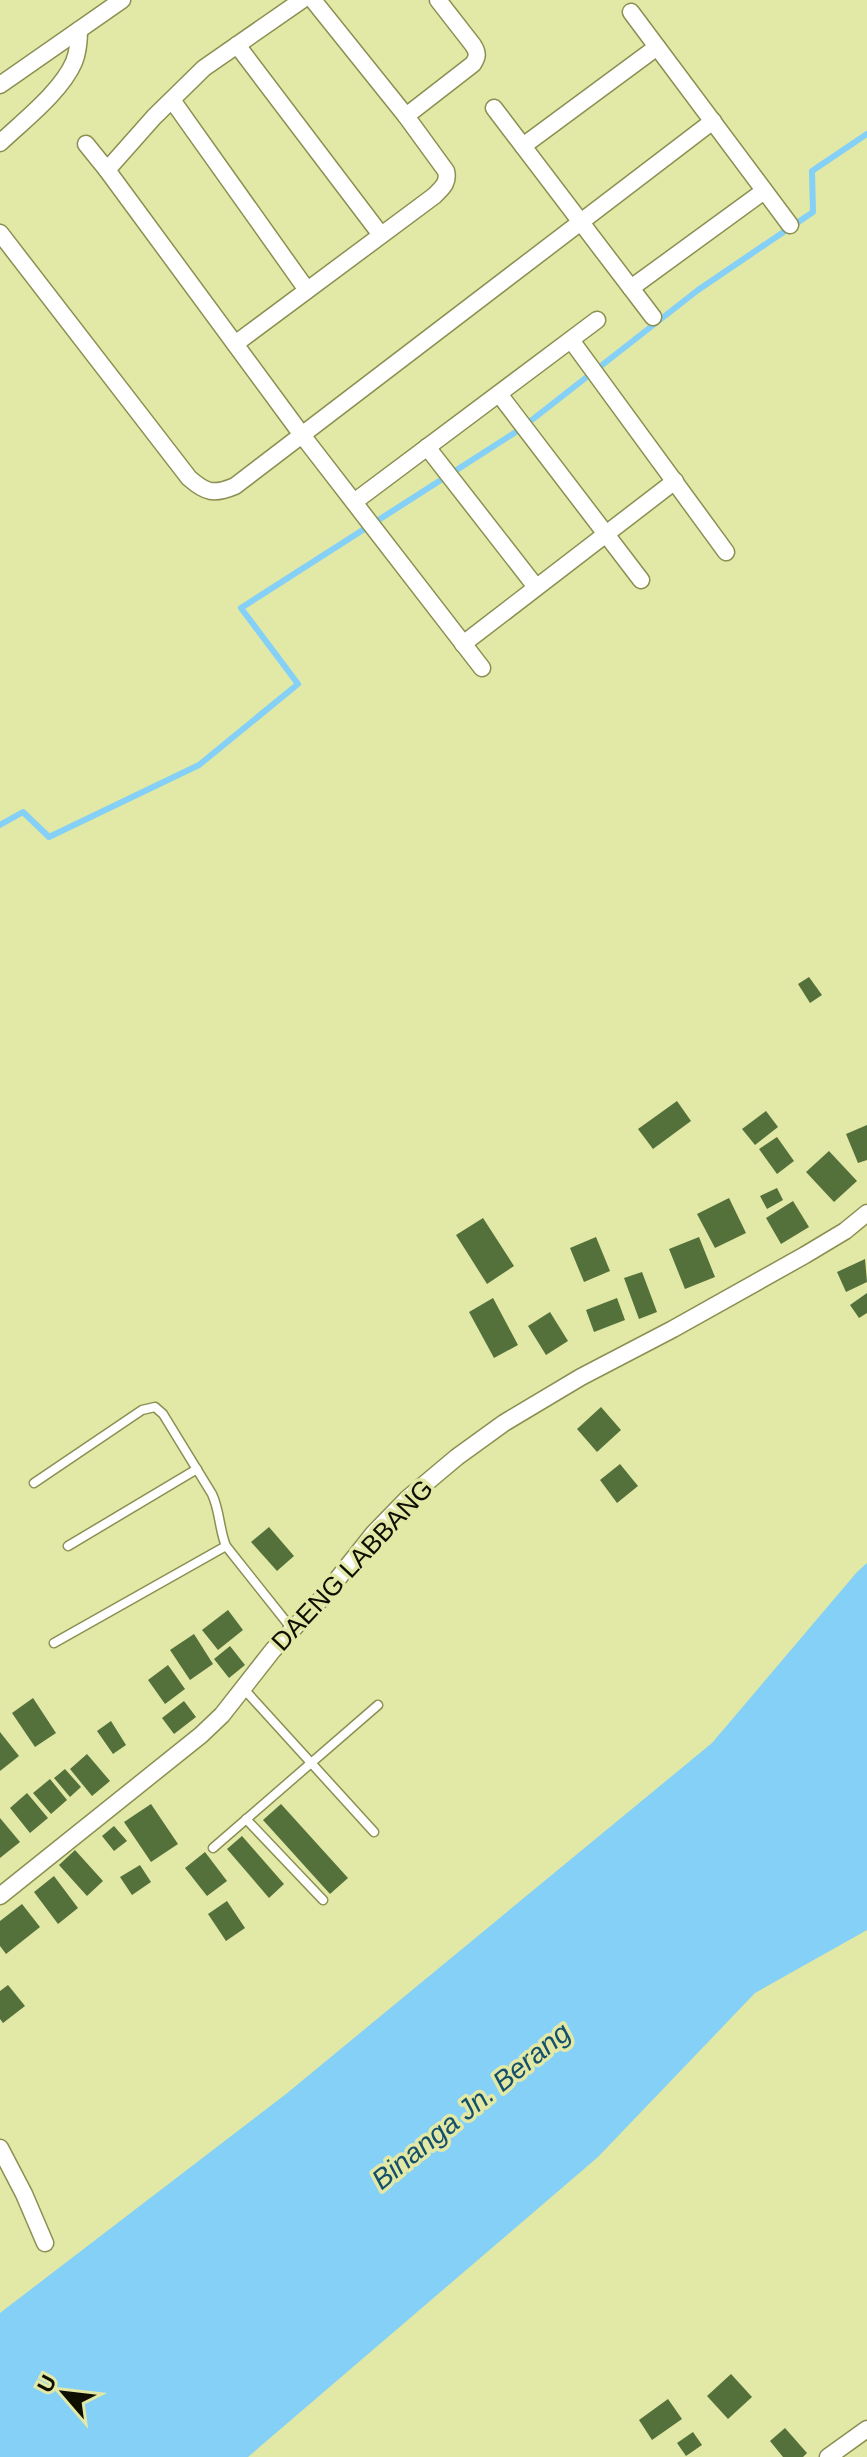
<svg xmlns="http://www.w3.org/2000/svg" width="867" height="2457" font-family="Helvetica,sans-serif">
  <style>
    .water { fill: #85d0f7 }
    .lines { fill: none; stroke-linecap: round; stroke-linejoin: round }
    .stream { stroke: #85d0f7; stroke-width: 6 }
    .building { fill: #54713c }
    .lane-casing { stroke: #8b8f51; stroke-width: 11 }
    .street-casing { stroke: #8b8f51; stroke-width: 19 }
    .lane { stroke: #fff; stroke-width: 8 }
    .street { stroke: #fff; stroke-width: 16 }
    .labels { text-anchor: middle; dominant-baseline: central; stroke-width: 7; stroke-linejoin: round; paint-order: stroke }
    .street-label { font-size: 26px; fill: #0f0f00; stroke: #e2e8a6 }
    .water-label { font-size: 28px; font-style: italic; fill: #15506b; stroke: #e2e8a6 }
  </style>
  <rect width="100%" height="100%" fill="#e2e8a6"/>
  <polygon class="water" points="867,1563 867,1930 755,1993 598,2157 248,2457 0,2457 0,2313 286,2094 712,1743 857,1572"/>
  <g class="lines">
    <polyline class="stream" points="0,825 23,812 49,837 199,765 298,684 241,608 519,430 698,290 813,212 812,171 867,134"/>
  </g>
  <g class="building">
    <polygon points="809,977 822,995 810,1003 798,984"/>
    <polygon points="677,1101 691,1121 653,1149 638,1129"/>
    <polygon points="766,1111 778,1127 755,1145 742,1129"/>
    <polygon points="867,1125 867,1160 858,1163 846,1134"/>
    <polygon points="777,1137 794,1161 777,1174 759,1149"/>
    <polygon points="829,1151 857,1181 834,1202 806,1172"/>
    <polygon points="777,1188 783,1200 767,1209 760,1196"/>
    <polygon points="729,1198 746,1233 715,1248 697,1214"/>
    <polygon points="793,1201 809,1227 781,1244 766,1218"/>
    <polygon points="483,1218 514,1266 487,1284 456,1235"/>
    <polygon points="596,1237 610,1271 584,1282 570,1248"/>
    <polygon points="699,1237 715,1277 685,1289 669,1249"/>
    <polygon points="865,1259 867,1282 846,1292 837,1272"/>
    <polygon points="642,1272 657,1312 639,1319 624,1278"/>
    <polygon points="867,1293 867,1313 859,1318 850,1305"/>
    <polygon points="493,1298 518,1345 494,1358 469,1312"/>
    <polygon points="617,1298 625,1320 594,1332 586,1310"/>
    <polygon points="550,1312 568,1341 546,1355 528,1326"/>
    <polygon points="601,1407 621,1430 597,1452 577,1429"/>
    <polygon points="620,1464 638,1486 617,1503 600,1480"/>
    <polygon points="269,1527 294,1556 277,1571 251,1542"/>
    <polygon points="228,1610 243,1630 218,1650 202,1630"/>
    <polygon points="194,1634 213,1664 190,1680 170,1650"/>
    <polygon points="230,1646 245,1665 229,1678 214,1659"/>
    <polygon points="168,1665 185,1689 165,1704 148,1680"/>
    <polygon points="33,1698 56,1733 35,1747 12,1713"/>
    <polygon points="184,1701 196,1717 174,1734 162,1718"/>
    <polygon points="111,1721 126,1745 113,1754 97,1731"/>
    <polygon points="0,1732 19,1756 0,1771"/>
    <polygon points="87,1754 110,1781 92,1796 70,1769"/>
    <polygon points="65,1769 81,1787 70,1797 54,1778"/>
    <polygon points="50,1779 67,1800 51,1814 33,1793"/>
    <polygon points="27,1793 48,1818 30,1833 10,1808"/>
    <polygon points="151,1804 178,1844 151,1862 124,1822"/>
    <polygon points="281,1804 348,1878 330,1894 263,1820"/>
    <polygon points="0,1818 20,1842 0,1858"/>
    <polygon points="114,1826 127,1841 114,1851 102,1836"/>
    <polygon points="242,1836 284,1884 269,1898 227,1849"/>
    <polygon points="75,1850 103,1881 87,1896 59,1865"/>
    <polygon points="205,1852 227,1881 207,1896 185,1868"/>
    <polygon points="140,1865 151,1882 132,1895 120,1877"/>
    <polygon points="54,1876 78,1908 58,1924 34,1892"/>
    <polygon points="227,1901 245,1928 226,1941 208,1914"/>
    <polygon points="22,1904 40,1927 6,1954 0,1946 0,1921"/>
    <polygon points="8,1985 25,2006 3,2023 0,2019 0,1991"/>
    <polygon points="731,2374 752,2397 728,2419 707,2396"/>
    <polygon points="668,2399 682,2419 652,2440 639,2420"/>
    <polygon points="785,2428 807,2453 803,2457 783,2457 770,2441"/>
    <polygon points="693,2432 702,2445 686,2456 677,2443"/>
  </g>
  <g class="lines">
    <g class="lane-casing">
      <g id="lane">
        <path d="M 34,1483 L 142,1410 L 155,1407 L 163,1414 L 212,1494 C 220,1511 219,1529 226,1546 L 292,1629"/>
        <polyline points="68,1546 197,1469"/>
        <polyline points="54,1643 226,1546"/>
        <polyline points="243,1688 374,1832"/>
        <polyline points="246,1819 323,1900"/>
        <polyline points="213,1848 378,1705"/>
      </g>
    </g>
    <g class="street-casing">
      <g id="street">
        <polyline points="302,0 204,68 154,117 107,170 302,435 482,668"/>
        <polyline points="631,12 790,225"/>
        <polyline points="237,45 381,235"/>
        <polyline points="0,85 122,0"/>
        <polyline points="172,100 307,290"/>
        <polyline points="494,108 653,317"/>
        <path d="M 406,116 L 473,64 C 478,56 478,53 473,45 L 438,0"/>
        <path d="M 0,143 C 23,121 61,92 74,62 C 78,52 79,41 79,30"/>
        <polyline points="86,144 107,170"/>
        <polyline points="523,146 657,47"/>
        <path d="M 0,233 L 189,478 C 206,493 214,495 235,486 L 713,121"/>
        <polyline points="631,288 764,191"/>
        <polyline points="571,340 726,552"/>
        <path d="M 235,344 L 434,196 C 442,188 449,183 446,171 L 406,116 L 313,0"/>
        <polyline points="499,394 641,580"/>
        <polyline points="427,447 536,587"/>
        <polyline points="354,502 597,320"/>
        <polyline points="463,644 675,481"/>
        <polyline points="0,1896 201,1735 222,1715 273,1650 324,1596 374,1533 407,1499 457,1457 504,1423 581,1377 673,1329 805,1255 845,1231 867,1213"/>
        <polyline points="0,2148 24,2194 45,2243"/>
        <polyline points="828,2457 867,2429"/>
      </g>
    </g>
    <use href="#lane" class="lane"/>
    <use href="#street" class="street"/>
  </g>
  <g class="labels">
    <g class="street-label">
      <text transform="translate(352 1565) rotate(-47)">DAENG LABBANG</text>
    </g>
    <g class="water-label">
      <text transform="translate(471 2106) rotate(-39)">Binanga Jn. Berang</text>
    </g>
  </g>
  <g transform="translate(64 2393) rotate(298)" stroke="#e2e8a6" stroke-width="6" paint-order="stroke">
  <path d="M0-6L14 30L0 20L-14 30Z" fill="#0f0f00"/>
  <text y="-12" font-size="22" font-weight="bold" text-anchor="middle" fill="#0f0f00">U</text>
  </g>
</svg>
